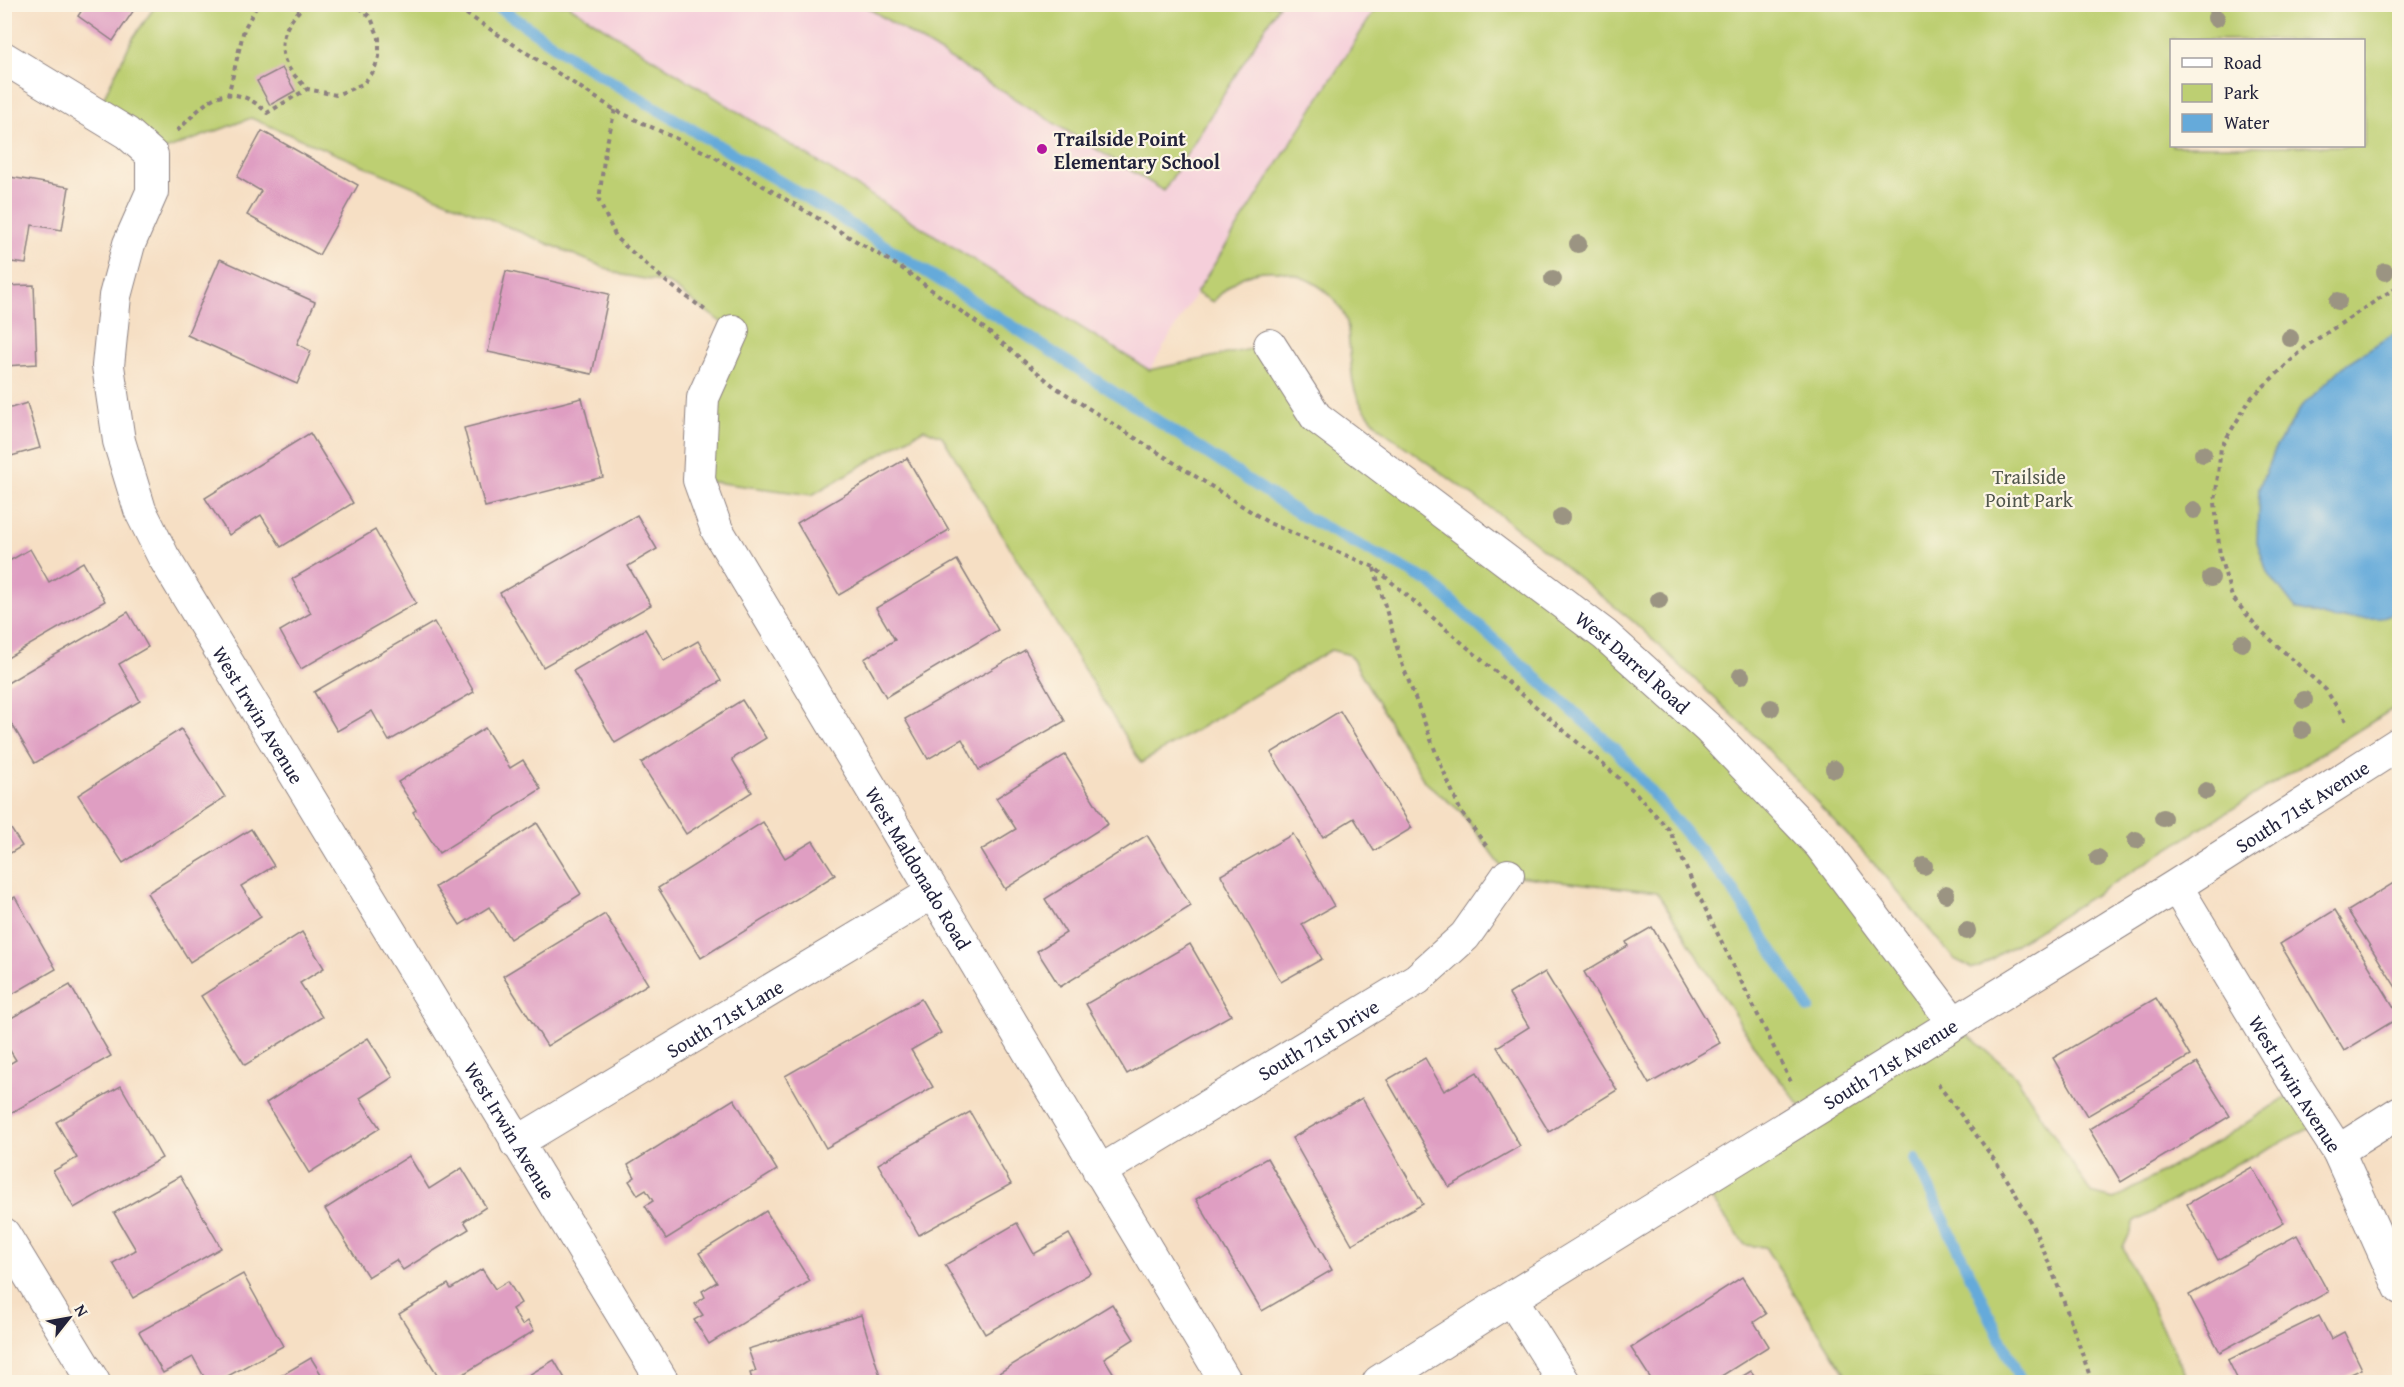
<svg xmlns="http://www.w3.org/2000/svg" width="2404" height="1387" font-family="'Gentium Book Plus',serif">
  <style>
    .built { fill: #f5cfda }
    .green { fill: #bdcf72; stroke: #707856; stroke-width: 1.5; fill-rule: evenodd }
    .water { fill: #65aada; stroke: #44668a; stroke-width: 1.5 }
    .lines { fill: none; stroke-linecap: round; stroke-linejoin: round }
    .stream { stroke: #65aada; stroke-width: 12 }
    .building { fill: #df9ec2 }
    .street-casing { stroke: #8c8080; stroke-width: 34 }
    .secondary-casing { stroke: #8c8080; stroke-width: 35 }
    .path { stroke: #8c8080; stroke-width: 4; stroke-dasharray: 4.5 4.5; stroke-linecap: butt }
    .street { stroke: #fff; stroke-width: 32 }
    .secondary { stroke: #fff; stroke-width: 33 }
    .tree { fill: #9b9482 }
    .poi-dot { fill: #b5179e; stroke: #fcf5e5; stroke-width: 2 }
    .labels { text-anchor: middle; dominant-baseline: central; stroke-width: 4.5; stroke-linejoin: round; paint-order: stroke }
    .poi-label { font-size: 20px; font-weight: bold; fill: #22223b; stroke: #fcf5e5; text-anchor: start }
    .park-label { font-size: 20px; fill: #50564c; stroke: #fcf5e5 }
    .street-label { font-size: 20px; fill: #22223b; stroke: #fcf5e5 }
  </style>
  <rect width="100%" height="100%" fill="#fcf5e5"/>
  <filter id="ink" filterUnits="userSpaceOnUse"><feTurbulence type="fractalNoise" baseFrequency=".0167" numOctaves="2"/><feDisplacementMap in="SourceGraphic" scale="12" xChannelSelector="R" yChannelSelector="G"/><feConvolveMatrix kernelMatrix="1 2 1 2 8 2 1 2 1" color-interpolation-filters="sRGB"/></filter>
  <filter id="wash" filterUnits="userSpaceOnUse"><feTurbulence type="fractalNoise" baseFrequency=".008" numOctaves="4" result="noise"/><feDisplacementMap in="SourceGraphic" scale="24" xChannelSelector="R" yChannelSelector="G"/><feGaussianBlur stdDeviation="1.35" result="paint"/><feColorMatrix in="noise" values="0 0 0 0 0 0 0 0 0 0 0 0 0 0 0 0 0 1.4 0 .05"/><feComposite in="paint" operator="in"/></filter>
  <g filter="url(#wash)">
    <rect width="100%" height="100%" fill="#f6dfc4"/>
    <polygon class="built" points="568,5 1378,5 1196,293 1149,371"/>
    <g class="green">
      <polygon points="156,5 568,5 1149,370 1270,345 1316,417 1709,729 1954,1023 2015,1075 2091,1193 2114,1199 2223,1138 2298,1089 2321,1123 2236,1164 2135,1222 2123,1248 2189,1382 1850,1382 1765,1247 1745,1245 1699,1182 1807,1114 1760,1055 1657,892 1508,875 1461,812 1424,781 1350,655 1331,650 1141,763 942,436 924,429 812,495 699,480 733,331 668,283 622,275 251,118 152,155 95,115 133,38"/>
      <polygon points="863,5 1279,5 1164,191"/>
      <path d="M 1378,5 L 2399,5 L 2399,705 L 1979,967 L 1972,968 L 1954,959 L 1876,866 L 1760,741 L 1635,623 L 1504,518 L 1382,430 C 1349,396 1354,388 1349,344 C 1348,335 1349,324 1345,317 C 1331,284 1287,264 1253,273 C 1236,278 1224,290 1213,302 L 1196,293 ZM 2172,40 L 2364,40 L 2364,146 L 2172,146 Z"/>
    </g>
    <polygon class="water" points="2399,330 2399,610 2381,618 2333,619 2296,609 2267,572 2257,542 2259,488 2275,448 2302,406 2347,363"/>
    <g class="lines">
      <g class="stream">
        <polyline points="494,4 575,60 834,214 1011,325 1303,516 1430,582 1616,750 1731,887 1809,1008"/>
        <polyline points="1915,1159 2021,1382"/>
      </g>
    </g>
    <g id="blocks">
      <g class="building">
        <polygon points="86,4 138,4 113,41 78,16"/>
        <polygon points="282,68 295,91 270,105 257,81"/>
        <polygon points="262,131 358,185 319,255 247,215 261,191 237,177"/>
        <polygon points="4,176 69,187 62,230 32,225 26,264 4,261"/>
        <polygon points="220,259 315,302 297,344 311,351 297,384 187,335"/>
        <polygon points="506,271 609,294 592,374 488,352"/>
        <polygon points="34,285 37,364 4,366 4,286"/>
        <polygon points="582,398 603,477 485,507 464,428"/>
        <polygon points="27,403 40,448 4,458 4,410"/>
        <polygon points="310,433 353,503 281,547 261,515 229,535 205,498"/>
        <polygon points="907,458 949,530 839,595 797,523"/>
        <polygon points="4,473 11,493 4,495"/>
        <polygon points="637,515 657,549 628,566 651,605 543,667 500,593"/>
        <polygon points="375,530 416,603 301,669 280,631 311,613 292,579"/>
        <polygon points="30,549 49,582 83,562 105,601 4,660 4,564"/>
        <polygon points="957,560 998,630 886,697 864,659 895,640 876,608"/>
        <polygon points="128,612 148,647 119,664 140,701 35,763 4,711 4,685"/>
        <polygon points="434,622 474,692 389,741 372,711 337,731 314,692"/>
        <polygon points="645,629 664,661 698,641 721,681 615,743 573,671"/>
        <polygon points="1025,650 1065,721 979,770 962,739 928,759 905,719"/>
        <polygon points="742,700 766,738 732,759 752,792 686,834 641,763"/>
        <polygon points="1340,711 1412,828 1374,851 1354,818 1323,837 1271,753"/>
        <polygon points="485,728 510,768 523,760 541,789 439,853 413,812 416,810 398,782"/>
        <polygon points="181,729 225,797 123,863 78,795"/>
        <polygon points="1065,755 1108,824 1005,889 981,850 1016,829 996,798"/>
        <polygon points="4,818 22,846 4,857"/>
        <polygon points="763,822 785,858 813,841 835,875 701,958 658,888"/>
        <polygon points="537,823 581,894 510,939 489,907 460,925 435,887"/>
        <polygon points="251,829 274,866 241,886 261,917 190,962 147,893"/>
        <polygon points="1293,834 1334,906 1302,924 1322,959 1281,982 1221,875"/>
        <polygon points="1147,835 1191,906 1060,987 1037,951 1066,933 1045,899"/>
        <polygon points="2400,879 2400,994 2348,911"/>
        <polygon points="15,897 56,969 4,999 4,903"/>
        <polygon points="2335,910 2400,1017 2344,1051 2280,944"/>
        <polygon points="605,914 648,984 547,1046 503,976"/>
        <polygon points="1652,927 1720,1043 1649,1084 1584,972 1628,946 1626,942"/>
        <polygon points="302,932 324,968 300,983 322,1017 245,1065 201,996"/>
        <polygon points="1190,944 1231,1015 1127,1074 1086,1004"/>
        <polygon points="1545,972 1617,1090 1549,1132 1497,1047 1529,1027 1509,994"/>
        <polygon points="70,985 111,1056 4,1117 4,1067 16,1060 4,1041 4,1022"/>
        <polygon points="2156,998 2190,1056 2087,1116 2053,1058"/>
        <polygon points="921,999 941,1033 911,1050 933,1087 826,1148 785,1076"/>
        <polygon points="368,1038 393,1077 360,1098 380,1128 309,1173 266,1103"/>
        <polygon points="1425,1058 1444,1091 1477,1072 1520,1146 1449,1187 1387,1080"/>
        <polygon points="2197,1063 2230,1116 2121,1182 2089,1129"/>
        <polygon points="121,1086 162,1158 74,1208 53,1171 77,1158 56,1122"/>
        <polygon points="1362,1098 1423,1204 1352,1244 1292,1138"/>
        <polygon points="734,1099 777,1170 666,1239 645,1206 653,1201 646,1190 638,1195 629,1181 635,1177 628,1165"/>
        <polygon points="970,1112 1011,1184 919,1235 878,1164"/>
        <polygon points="409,1156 429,1189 462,1168 486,1207 464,1221 469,1229 403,1270 396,1260 368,1277 325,1209"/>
        <polygon points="1267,1158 1332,1270 1262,1311 1196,1199"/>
        <polygon points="2252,1167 2284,1223 2218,1260 2187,1204"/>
        <polygon points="180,1176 221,1248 133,1298 113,1263 136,1250 114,1213"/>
        <polygon points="766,1211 810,1281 709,1344 694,1320 703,1315 695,1304 705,1297 702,1291 717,1282 699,1253"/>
        <polygon points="1017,1223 1034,1254 1069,1234 1091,1273 985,1334 945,1265"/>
        <polygon points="2297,1235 2328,1292 2220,1352 2189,1295"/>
        <polygon points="482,1269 495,1289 508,1281 521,1303 512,1309 522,1325 528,1321 534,1331 450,1382 442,1382 399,1314 448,1284 451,1289"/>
        <polygon points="243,1274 283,1346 217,1382 207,1382 193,1357 163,1373 139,1332"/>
        <polygon points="1742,1277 1766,1314 1754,1322 1769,1346 1712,1382 1653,1382 1631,1348"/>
        <polygon points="1112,1304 1134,1339 1104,1358 1119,1382 984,1382"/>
        <polygon points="861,1315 882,1382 753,1382 750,1373 756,1371 748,1349"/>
        <polygon points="2319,1316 2331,1339 2344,1332 2362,1369 2334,1382 2239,1382 2228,1360"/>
        <polygon points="311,1358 326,1382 270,1382"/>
        <polygon points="554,1360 567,1382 517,1382"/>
        <polygon points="1751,1371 1759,1382 1733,1382"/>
      </g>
    </g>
  </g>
  <g filter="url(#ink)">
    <use href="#blocks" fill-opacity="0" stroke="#8c8080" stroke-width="1.5"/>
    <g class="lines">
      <g class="street-casing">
        <g id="street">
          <path id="s1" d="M 4,58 L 127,133 L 152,155 L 152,192 L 129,244 L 115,296 L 108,366 L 119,441 L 140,510 L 163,556 L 663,1382"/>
          <path id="s2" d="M 733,331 L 703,398 L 699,480 L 717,530 L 1226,1382"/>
          <path id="s3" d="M 1270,345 L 1316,417 L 1605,635 L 1709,729 L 1820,845 L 1954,1023"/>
          <path id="s4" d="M 2176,886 L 2298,1089 L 2338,1151 L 2400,1288"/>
          <path id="s5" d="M 516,1143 L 932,893"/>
          <polyline points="2338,1151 2400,1112"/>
          <path id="s6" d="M 1099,1172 L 1417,979 L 1465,936 L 1508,875"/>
          <polyline points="4,1234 94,1382"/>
          <polyline points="1511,1298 1564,1382"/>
        </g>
      </g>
      <g class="secondary-casing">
        <g id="secondary">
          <path id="s7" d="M 1379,1382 L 1511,1298 L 2176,886 L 2400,743"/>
        </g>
      </g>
      <g class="path">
        <path d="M 306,4 C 290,19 278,35 284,58 C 286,68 300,81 307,89 L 336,95 L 363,84 L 373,72 L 379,57 L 379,38 L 371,18 L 356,4"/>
        <polyline points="451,4 615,110 711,155 900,267 984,328 1055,387 1269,523 1374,567 1634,791 1670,831 1694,886 1792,1084"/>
        <polyline points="228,96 244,29 258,4"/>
        <polyline points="615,110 605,151 599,201 617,239 668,283 705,310"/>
        <path d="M 177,131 C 187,122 204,102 216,97 C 235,90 254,99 267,113 L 307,89"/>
        <polyline points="1374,568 1401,661 1438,758 1461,812 1488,848"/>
        <polyline points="2346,721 2326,690 2258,628 2232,597 2220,557 2215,502 2221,447 2251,398 2308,345 2400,285"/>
        <path d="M 1938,1084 C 1961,1116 1987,1147 2008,1181 C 2046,1243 2068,1314 2092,1382"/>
      </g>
      <use href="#street" class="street"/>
      <use href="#secondary" class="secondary"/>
    </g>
    <g class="tree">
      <circle cx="2216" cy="18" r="9"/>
      <circle cx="1578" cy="244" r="9"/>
      <circle cx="2385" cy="272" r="9"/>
      <circle cx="1553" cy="279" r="9"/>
      <circle cx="2338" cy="301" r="9"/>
      <circle cx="2290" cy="338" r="9"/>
      <circle cx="2203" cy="454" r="9"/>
      <circle cx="2194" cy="510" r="9"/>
      <circle cx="1561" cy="517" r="9"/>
      <circle cx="2211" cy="578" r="9"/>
      <circle cx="1659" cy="600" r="9"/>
      <circle cx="2242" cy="643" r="9"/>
      <circle cx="1741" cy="676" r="9"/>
      <circle cx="2304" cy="700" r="9"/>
      <circle cx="1771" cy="708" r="9"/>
      <circle cx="2302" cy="730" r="9"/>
      <circle cx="1834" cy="769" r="9"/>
      <circle cx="2206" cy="791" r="9"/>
      <circle cx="2163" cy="818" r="9"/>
      <circle cx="2136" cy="840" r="9"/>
      <circle cx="2098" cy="858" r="9"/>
      <circle cx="1924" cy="866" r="9"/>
      <circle cx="1946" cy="894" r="9"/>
      <circle cx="1967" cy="931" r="9"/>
    </g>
  </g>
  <circle class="poi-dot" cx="1042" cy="149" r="6"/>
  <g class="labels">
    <g class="poi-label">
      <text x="1054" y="138">Trailside Point<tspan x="1054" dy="23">Elementary School</tspan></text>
    </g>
    <g class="park-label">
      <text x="2029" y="476">Trailside<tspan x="2029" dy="23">Point Park</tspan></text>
    </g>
    <g class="street-label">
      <text stroke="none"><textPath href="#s3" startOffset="486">West Darrel Road</textPath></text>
      <text stroke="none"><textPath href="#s1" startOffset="780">West Irwin Avenue</textPath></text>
      <text stroke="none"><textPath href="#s7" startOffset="1088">South 71st Avenue</textPath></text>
      <text stroke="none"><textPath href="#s2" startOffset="602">West Maldonado Road</textPath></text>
      <text stroke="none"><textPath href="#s5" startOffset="243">South 71st Lane</textPath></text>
      <text stroke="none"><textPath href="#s6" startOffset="256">South 71st Drive</textPath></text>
      <text stroke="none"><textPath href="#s7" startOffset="602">South 71st Avenue</textPath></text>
      <text stroke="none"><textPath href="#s4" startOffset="231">West Irwin Avenue</textPath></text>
      <text stroke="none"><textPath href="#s1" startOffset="1266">West Irwin Avenue</textPath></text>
    </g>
  </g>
  <rect width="2404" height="1387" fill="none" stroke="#fcf5e5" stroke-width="24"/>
  <rect x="2170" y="39" width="195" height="108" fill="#fcf5e5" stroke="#a5a1a1" stroke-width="1.5"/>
  <rect x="2182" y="58" width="30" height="9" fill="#ffffff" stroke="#a5a1a1" stroke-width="1.5"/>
  <text x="2224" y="69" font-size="18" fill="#22223b">Road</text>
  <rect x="2182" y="84" width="30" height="18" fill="#bdcf72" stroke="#a5a1a1" stroke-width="1.5"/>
  <text x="2224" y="99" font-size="18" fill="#22223b">Park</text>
  <rect x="2182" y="114" width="30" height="18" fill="#65aada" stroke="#a5a1a1" stroke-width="1.5"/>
  <text x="2224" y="129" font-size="18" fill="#22223b">Water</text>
  <g transform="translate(69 1318) rotate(59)" stroke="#fcf5e5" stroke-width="4.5" paint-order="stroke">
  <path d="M0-4.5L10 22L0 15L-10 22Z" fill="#22223b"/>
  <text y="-9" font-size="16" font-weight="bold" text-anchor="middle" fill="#22223b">N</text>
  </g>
</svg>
